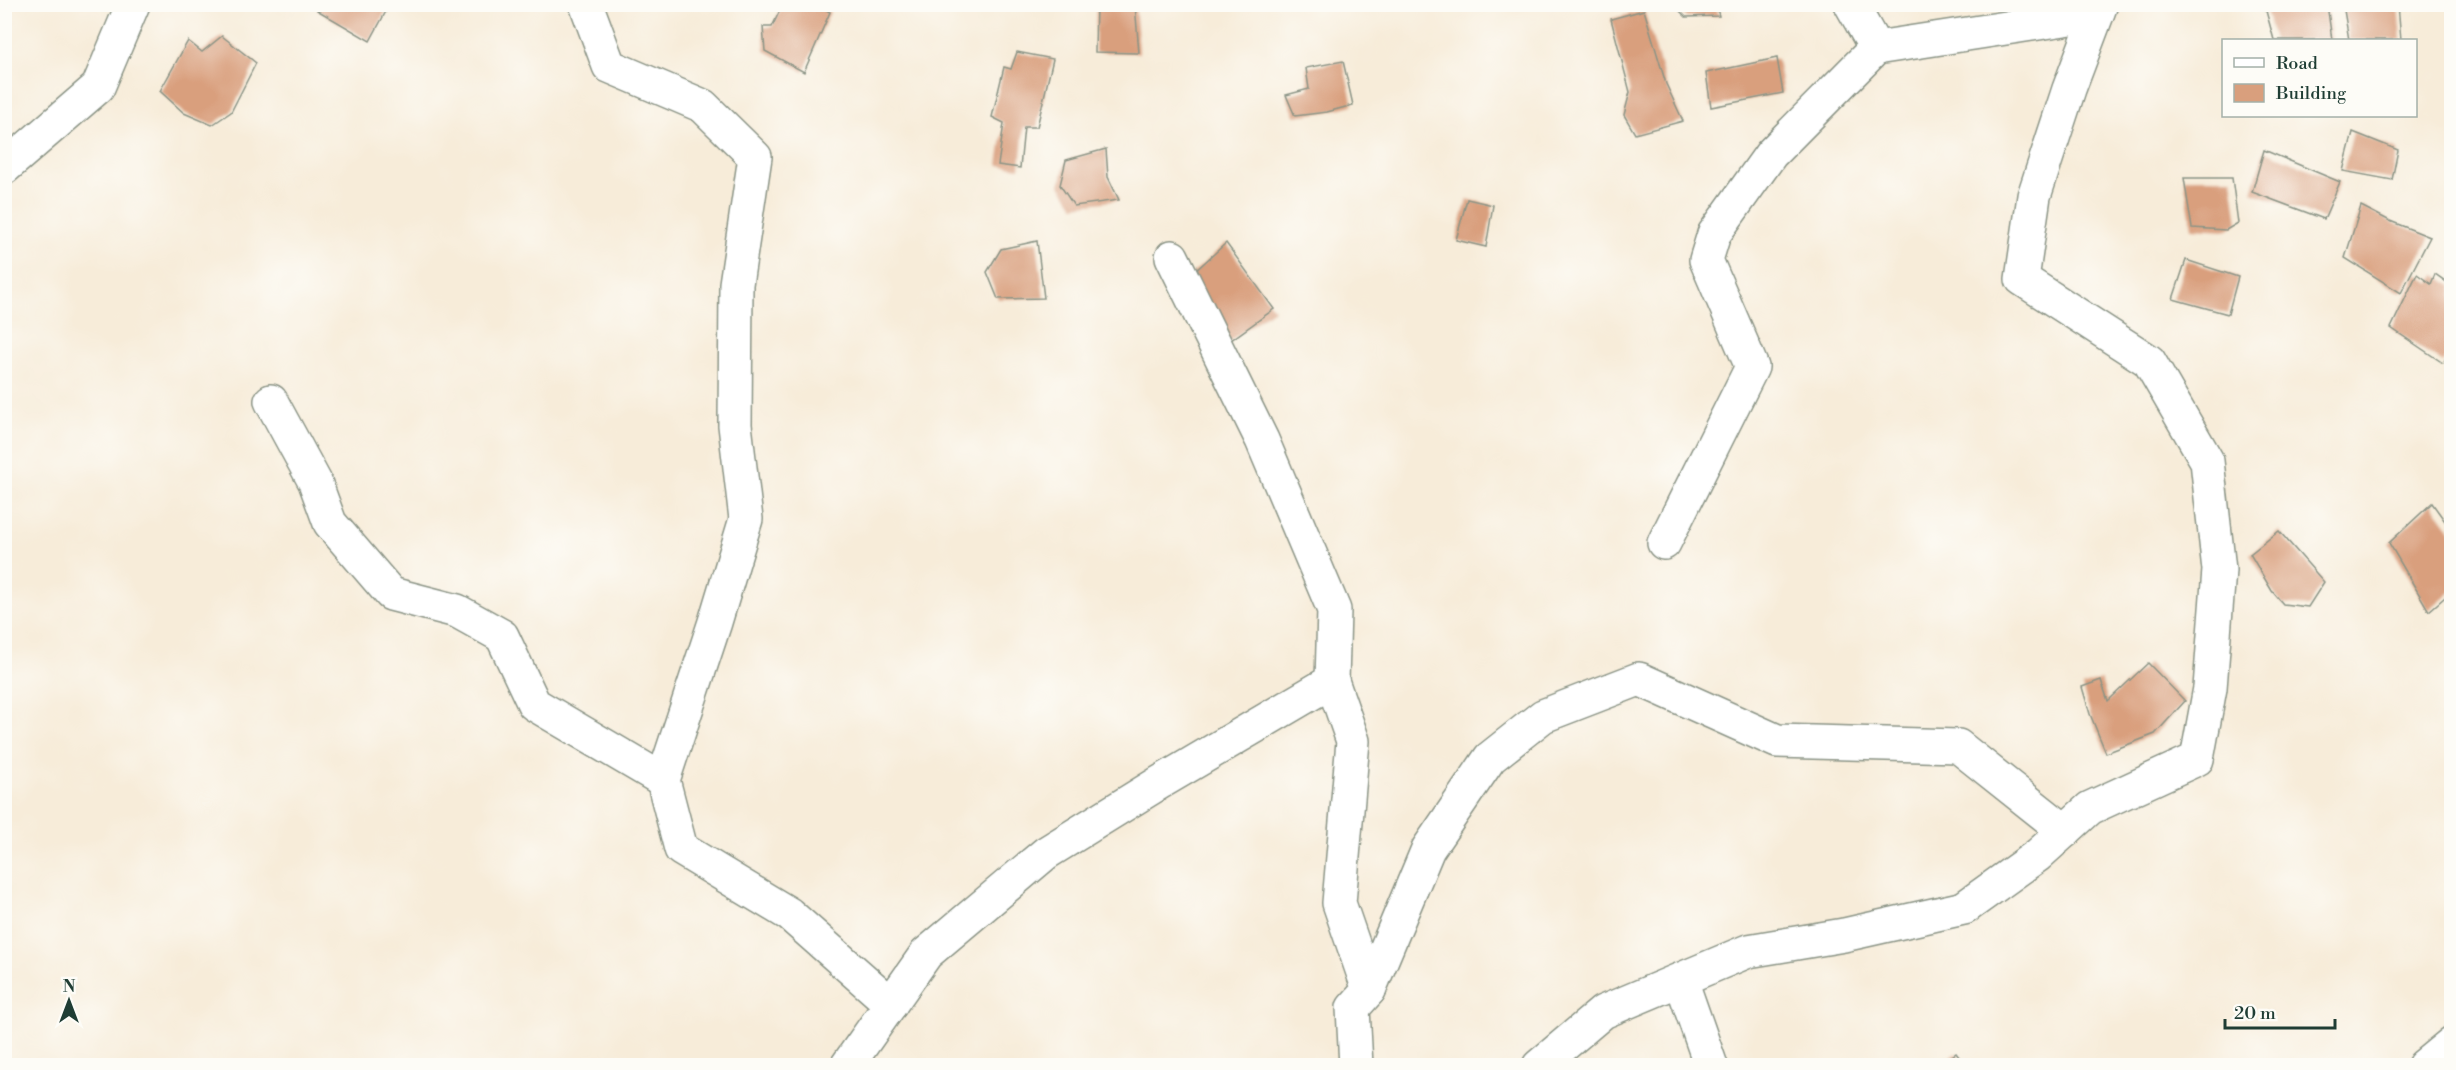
<svg xmlns="http://www.w3.org/2000/svg" width="2456" height="1070" font-family="'Libre Bodoni',serif">
  <style>
    .building { fill: #d99f7d }
    .lines { fill: none; stroke-linecap: round; stroke-linejoin: round }
    .minor-casing { stroke: #8b9486; stroke-width: 36 }
    .minor { stroke: #fff; stroke-width: 33 }
  </style>
  <rect width="100%" height="100%" fill="#fdfcf7"/>
  <filter id="ink" filterUnits="userSpaceOnUse"><feTurbulence type="fractalNoise" baseFrequency=".0167" numOctaves="2"/><feDisplacementMap in="SourceGraphic" scale="12" xChannelSelector="R" yChannelSelector="G"/><feConvolveMatrix kernelMatrix="1 2 1 2 8 2 1 2 1" color-interpolation-filters="sRGB"/></filter>
  <filter id="wash" filterUnits="userSpaceOnUse"><feTurbulence type="fractalNoise" baseFrequency=".008" numOctaves="4" result="noise"/><feDisplacementMap in="SourceGraphic" scale="24" xChannelSelector="R" yChannelSelector="G"/><feGaussianBlur stdDeviation="1.35" result="paint"/><feColorMatrix in="noise" values="0 0 0 0 0 0 0 0 0 0 0 0 0 0 0 0 0 1.4 0 .05"/><feComposite in="paint" operator="in"/></filter>
  <g filter="url(#wash)">
    <rect width="100%" height="100%" fill="#f7ecd9"/>
    <g id="blocks">
      <g class="building">
        <polygon points="321,4 390,4 370,41 317,10"/>
        <polygon points="783,4 816,4 830,12 804,72 765,51 763,27 772,27"/>
        <polygon points="1096,4 1135,4 1139,53 1095,52"/>
        <polygon points="2292,4 2327,4 2332,40 2274,40 2266,11"/>
        <polygon points="2343,4 2398,4 2401,40 2349,40"/>
        <polygon points="1674,5 1716,5 1719,16 1686,17"/>
        <polygon points="1644,10 1666,84 1683,121 1635,134 1624,115 1630,92 1611,19"/>
        <polygon points="222,36 256,63 231,112 212,125 184,113 160,91 188,41 202,52"/>
        <polygon points="1017,52 1053,59 1037,127 1024,127 1020,168 998,165 1004,123 992,117 1004,67 1011,69"/>
        <polygon points="1777,58 1783,93 1711,107 1706,73"/>
        <polygon points="1343,61 1353,105 1327,112 1295,116 1286,95 1309,89 1306,68"/>
        <polygon points="2353,132 2398,150 2392,180 2343,171"/>
        <polygon points="1106,149 1108,177 1119,200 1074,206 1060,185 1066,160"/>
        <polygon points="2264,150 2340,182 2324,219 2252,192"/>
        <polygon points="2184,178 2232,178 2238,223 2226,230 2192,228"/>
        <polygon points="1467,199 1493,205 1486,247 1456,240"/>
        <polygon points="2361,206 2390,221 2430,237 2401,293 2345,258"/>
        <polygon points="1037,241 1044,298 998,299 987,272 1001,249"/>
        <polygon points="1226,243 1274,309 1224,345 1192,274"/>
        <polygon points="2186,260 2238,277 2228,314 2173,299"/>
        <polygon points="2417,274 2431,284 2435,274 2452,286 2452,349 2443,363 2391,328"/>
        <polygon points="2432,503 2452,531 2452,591 2429,611 2389,543"/>
        <polygon points="2279,531 2324,582 2308,607 2283,604 2272,591 2250,554"/>
        <polygon points="2148,663 2185,701 2155,734 2106,753 2090,714 2082,687 2101,680 2108,701"/>
        <polygon points="1956,1053 1966,1066 1939,1066"/>
      </g>
    </g>
  </g>
  <g filter="url(#ink)">
    <use href="#blocks" fill-opacity="0" stroke="#8b9486" stroke-width="1.5"/>
    <g class="lines">
      <g class="minor-casing">
        <g id="minor">
          <polyline points="586,4 609,66 703,106 755,157 736,284 735,425 746,519 715,622 663,780 681,849 789,914 891,1004"/>
          <polyline points="1851,4 1876,48"/>
          <polyline points="4,168 98,87 133,4"/>
          <polyline points="1172,257 1262,440 1334,610 1332,681 1353,741 1339,903 1369,990 1353,1008 1356,1066"/>
          <polyline points="271,401 315,482 330,523 391,594 457,611 502,636 534,704 663,780"/>
          <polyline points="1664,543 1752,367 1706,260 1714,234 1771,154 1876,48 2097,14"/>
          <polyline points="1681,980 1711,1066"/>
          <polyline points="1369,990 1428,849 1490,758 1543,716 1639,679 1777,741 1958,746 2065,831"/>
          <polyline points="847,1066 926,954 1046,853 1159,783 1332,681"/>
          <polyline points="1539,1066 1603,1012 1748,951 1844,935 1964,908 2038,855 2090,808 2197,759 2210,688 2219,570 2207,461 2149,361 2022,279 2034,196 2069,89 2101,4"/>
          <polyline points="2424,1066 2452,1043"/>
        </g>
      </g>
      <use href="#minor" class="minor"/>
    </g>
  </g>
  <rect width="2456" height="1070" fill="none" stroke="#fdfcf7" stroke-width="24"/>
  <rect x="2222" y="39" width="195" height="78" fill="#fdfcf7" stroke="#a4b0a9" stroke-width="1.5"/>
  <rect x="2234" y="58" width="30" height="9" fill="#ffffff" stroke="#a4b0a9" stroke-width="1.5"/>
  <text x="2276" y="69" font-size="18" fill="#1f3d34">Road</text>
  <rect x="2234" y="84" width="30" height="18" fill="#d99f7d" stroke="#a4b0a9" stroke-width="1.5"/>
  <text x="2276" y="99" font-size="18" fill="#1f3d34">Building</text>
  <g transform="translate(69 1001)" stroke="#fdfcf7" stroke-width="4.5" paint-order="stroke">
  <path d="M0-4.5L10 22L0 15L-10 22Z" fill="#1f3d34"/>
  <text y="-9" font-size="16" font-weight="bold" text-anchor="middle" fill="#1f3d34">N</text>
  </g>
  <path d="M2225 1019v9h110v-9" fill="none" stroke="#1f3d34" stroke-width="3"/>
  <text x="2234" y="1019" font-size="18" fill="#1f3d34" stroke="#fdfcf7" stroke-width="4.5" paint-order="stroke">20 m</text>
</svg>
